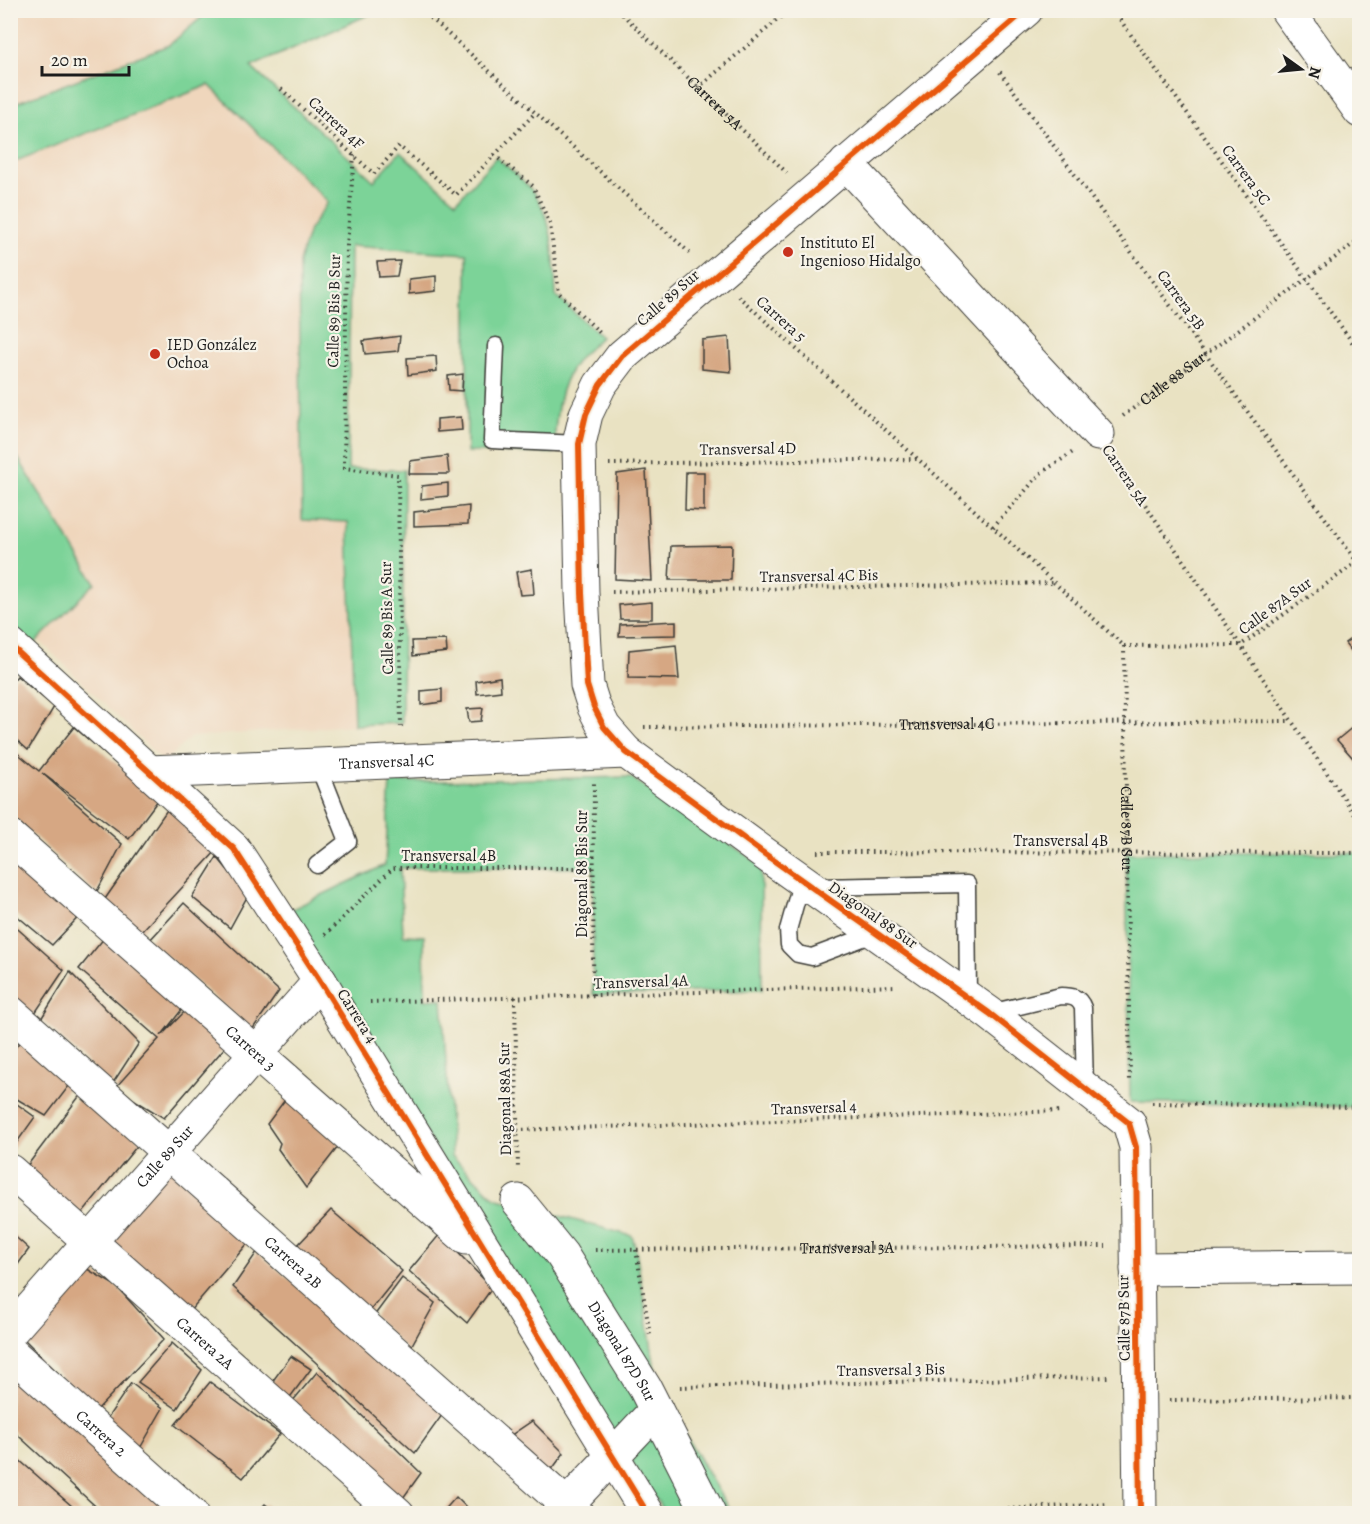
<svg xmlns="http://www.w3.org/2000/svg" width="1370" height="1524" font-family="Alegreya,serif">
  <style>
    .built { fill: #efd6bc }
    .green { fill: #7cd398; stroke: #4c785a; stroke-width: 1.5 }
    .building { fill: #d6a783 }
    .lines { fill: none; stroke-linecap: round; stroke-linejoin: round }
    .lane-casing { stroke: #3b3a35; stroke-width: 19 }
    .street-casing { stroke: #3b3a35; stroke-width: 35 }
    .secondary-casing { stroke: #3b3a35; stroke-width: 35 }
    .path { stroke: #3b3a35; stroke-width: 4; stroke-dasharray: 1.5 4.5; stroke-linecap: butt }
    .lane { stroke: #fff; stroke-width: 16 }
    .street { stroke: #fff; stroke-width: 33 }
    .secondary { stroke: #fff; stroke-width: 33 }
    .cycleway-casing { stroke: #f7f3e8; stroke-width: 10 }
    .cycleway { stroke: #e8590c; stroke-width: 6 }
    .poi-dot { fill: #c8321e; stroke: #f7f3e8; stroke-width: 2 }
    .labels { text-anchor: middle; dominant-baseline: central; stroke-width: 4.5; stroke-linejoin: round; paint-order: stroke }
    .street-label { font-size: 16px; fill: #1c1c1c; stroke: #f7f3e8 }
    .poi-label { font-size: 16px; fill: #1c1c1c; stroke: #f7f3e8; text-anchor: start }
  </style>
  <rect width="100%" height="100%" fill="#f7f3e8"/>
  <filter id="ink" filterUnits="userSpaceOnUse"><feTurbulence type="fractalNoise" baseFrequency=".0167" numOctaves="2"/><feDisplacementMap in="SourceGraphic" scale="12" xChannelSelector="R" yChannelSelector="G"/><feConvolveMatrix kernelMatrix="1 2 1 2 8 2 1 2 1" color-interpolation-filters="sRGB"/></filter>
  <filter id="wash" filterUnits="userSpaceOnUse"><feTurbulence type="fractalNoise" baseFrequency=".008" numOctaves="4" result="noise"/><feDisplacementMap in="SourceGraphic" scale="24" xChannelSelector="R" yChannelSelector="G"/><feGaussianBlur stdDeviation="1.35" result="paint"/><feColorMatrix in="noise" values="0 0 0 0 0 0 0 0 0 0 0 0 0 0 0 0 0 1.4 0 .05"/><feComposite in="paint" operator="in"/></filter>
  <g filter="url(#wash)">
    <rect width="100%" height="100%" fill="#e9e2c2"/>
    <g class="built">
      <polygon points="11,11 209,11 169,45 11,105"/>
      <polygon points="209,85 328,202 309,230 299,262 302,520 348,521 354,725 191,737 164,762 38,639 95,582 11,445 11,163"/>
    </g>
    <g class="green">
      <path d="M 209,11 L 377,11 L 251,67 L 374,181 L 400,152 L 456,202 L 496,157 C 506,166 518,175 527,185 C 555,213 554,260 556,296 L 601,337 C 594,345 584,352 577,361 C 557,386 555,422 554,453 L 467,452 L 467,254 L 350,246 L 348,469 L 404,470 L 402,723 L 354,725 L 348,522 L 302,520 L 299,262 L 309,230 L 328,202 L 209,85 L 11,163 L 10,105 L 169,45 Z"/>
      <polygon points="10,445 95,583 29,649 11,631"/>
      <polygon points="630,777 761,865 762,990 593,995 593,868 400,868 403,935 424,936 425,1000 442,999 452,1156 495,1198 632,1236 636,1250 658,1388 731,1513 665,1513 611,1432 288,911 385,865 390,782"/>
      <polygon points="1126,853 1359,853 1359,1107 1130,1102"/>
    </g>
    <g id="blocks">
      <g class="building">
        <polygon points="400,261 397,276 379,277 377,262"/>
        <polygon points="436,276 436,291 409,294 409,279"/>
        <polygon points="400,336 398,351 365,354 363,341"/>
        <polygon points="729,337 731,372 702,369 702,340"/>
        <polygon points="436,356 437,371 408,375 407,358"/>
        <polygon points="463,374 462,391 449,390 448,376"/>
        <polygon points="461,417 462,430 437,432 437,419"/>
        <polygon points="447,456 449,474 409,474 410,461"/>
        <polygon points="646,470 652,581 615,579 617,474"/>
        <polygon points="686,472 704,472 704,511 685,510"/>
        <polygon points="448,483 448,496 421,499 422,486"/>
        <polygon points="469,506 468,524 414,526 414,512"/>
        <polygon points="732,545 731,580 669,580 671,546"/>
        <polygon points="532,569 534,594 520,595 516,572"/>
        <polygon points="652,602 652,619 620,619 619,605"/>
        <polygon points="676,621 676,635 619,636 620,624"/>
        <polygon points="1360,632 1360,662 1345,643"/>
        <polygon points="446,640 447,652 413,656 412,641"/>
        <polygon points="676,645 679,679 628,678 629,650"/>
        <polygon points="17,676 54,707 28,750 10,734 10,684"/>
        <polygon points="500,677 501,691 477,694 476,681"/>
        <polygon points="442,689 442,702 421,705 421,691"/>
        <polygon points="483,708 481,721 469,722 467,709"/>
        <polygon points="1360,721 1360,766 1337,740"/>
        <polygon points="74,727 158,800 129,839 42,773 122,844 96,893 10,814 10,747 39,771"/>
        <polygon points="169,807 217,850 140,933 105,899"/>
        <polygon points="10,846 87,908 52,945 10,910"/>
        <polygon points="217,857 248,895 230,928 192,897"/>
        <polygon points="184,903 279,991 252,1030 149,941"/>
        <polygon points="10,922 64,970 33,1016 10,998"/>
        <polygon points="109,932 187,1003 161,1036 188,1008 227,1045 164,1118 115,1088 159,1039 79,969"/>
        <polygon points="70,972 139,1043 111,1086 41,1019"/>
        <polygon points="22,1039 75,1078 46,1116 10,1095 10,1054"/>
        <polygon points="84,1090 141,1141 74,1223 21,1174"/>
        <polygon points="287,1097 341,1143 306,1188 278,1149 280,1143 267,1124"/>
        <polygon points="10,1099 35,1117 10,1152"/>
        <polygon points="170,1162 254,1236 183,1319 101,1240"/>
        <polygon points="331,1210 402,1271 369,1312 294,1249"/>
        <polygon points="10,1232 29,1249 14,1270 10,1267"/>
        <polygon points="440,1234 492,1288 467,1323 409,1271"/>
        <polygon points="257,1252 445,1411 415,1453 233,1287"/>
        <polygon points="77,1263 116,1286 164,1339 96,1411 18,1333"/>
        <polygon points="402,1278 435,1303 408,1352 374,1316"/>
        <polygon points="172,1343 202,1370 177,1409 138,1382"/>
        <polygon points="291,1356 311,1369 285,1404 266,1390"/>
        <polygon points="10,1369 173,1514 104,1514 10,1428"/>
        <polygon points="317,1372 421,1473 398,1505 286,1409"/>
        <polygon points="210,1382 280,1434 243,1478 175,1425"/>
        <polygon points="131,1383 163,1408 139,1450 104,1423"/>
        <polygon points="532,1421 564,1453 547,1476 510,1436"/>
        <polygon points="10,1452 81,1514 10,1514"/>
        <polygon points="456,1497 473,1514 441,1514"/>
        <polygon points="265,1504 278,1514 256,1514"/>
      </g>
    </g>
  </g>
  <g filter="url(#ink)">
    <use href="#blocks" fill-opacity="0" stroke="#3b3a35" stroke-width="1.5"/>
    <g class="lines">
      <g class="lane-casing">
        <g id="lane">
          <polyline points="496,346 492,440 579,444"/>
          <polyline points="317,865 348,841 318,765"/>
          <polyline points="802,880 788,930 789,945 798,954 812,957 876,933"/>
          <polyline points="818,887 967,884 968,999"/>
          <path d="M 990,1013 L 1061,996 C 1072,996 1079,997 1083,1008 L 1085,1088"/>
        </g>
      </g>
      <g class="street-casing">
        <g id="street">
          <polyline points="1287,10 1360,111"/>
          <polyline points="846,163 1098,434"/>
          <polyline points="10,645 234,849 320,981 648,1514"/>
          <path id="s6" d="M 149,772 L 626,752"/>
          <path id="s7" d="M 10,837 L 466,1238"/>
          <path id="s8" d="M 10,1012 L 577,1514"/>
          <path id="s9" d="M 10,1171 L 398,1514"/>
          <path id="s10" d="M 518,1201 L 562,1255 L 645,1388 L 709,1514"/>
          <polyline points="1137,1269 1360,1267"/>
          <path id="s11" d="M 10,1332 L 320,981"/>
          <path id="s12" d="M 10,1352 L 191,1514"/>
          <polyline points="558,1514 656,1410"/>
        </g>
      </g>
      <g class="secondary-casing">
        <polyline id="secondary" points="1026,10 622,356 600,385 586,414 579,444 582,593 587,685 594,707 604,727 626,752 762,852 989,1013 1129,1123 1136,1147 1140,1514"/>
      </g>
      <g class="path">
        <polyline points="422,10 692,255"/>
        <path id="s1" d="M 618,10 L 787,173"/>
        <polyline points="1113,10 1360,353"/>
        <polyline points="1000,72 1360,566"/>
        <polyline points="698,88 789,10"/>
        <polyline points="281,89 374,174 399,146 456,195 535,113"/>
        <polyline points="354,155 347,246 344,468 398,475 401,731"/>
        <polyline points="494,155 533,186 550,224 559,293 600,333"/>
        <polyline points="738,296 1124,646"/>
        <path id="s2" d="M 1123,416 L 1360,239"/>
        <polyline points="1115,460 1360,822"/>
        <polyline points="609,464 917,459"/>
        <polyline points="993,527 1041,473 1073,452"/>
        <polyline points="612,592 1055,583"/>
        <path id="s3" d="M 1124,646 L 1130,1083"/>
        <polyline points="1124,646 1241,645 1360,560"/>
        <path id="s4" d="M 644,727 L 1291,721"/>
        <polyline points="817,852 1360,853"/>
        <polyline points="325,935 393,868 594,868"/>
        <polyline points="593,995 594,783"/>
        <polyline points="515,997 518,1171"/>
        <polyline points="370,1002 896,986"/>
        <polyline points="1152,1103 1360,1107"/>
        <polyline points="517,1130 1062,1111"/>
        <path id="s5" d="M 595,1250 L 1106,1246"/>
        <polyline points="636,1250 650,1335"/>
        <polyline points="680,1387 1108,1377"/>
        <polyline points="1169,1400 1360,1398"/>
        <polyline points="906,1514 1109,1504"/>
      </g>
      <use href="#lane" class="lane"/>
      <use href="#street" class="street"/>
      <use href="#secondary" class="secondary"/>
      <g class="cycleway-casing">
        <g id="cycleway">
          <polyline points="1026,10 622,356 600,385 586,414 579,444 582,593 587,685 594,707 604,727 626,752 762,852 989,1013 1129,1123 1136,1147 1140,1514"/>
          <polyline points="10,645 234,849 320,981 648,1514"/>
        </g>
      </g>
      <use href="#cycleway" class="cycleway"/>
    </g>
  </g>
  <g class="poi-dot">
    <circle cx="788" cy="252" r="6"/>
    <circle cx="155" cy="354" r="6"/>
  </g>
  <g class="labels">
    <g class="street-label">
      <text stroke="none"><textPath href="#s1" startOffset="134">Carrera 5A</textPath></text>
      <text transform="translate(336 123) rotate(43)">Carrera 4F</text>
      <text transform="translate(1246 175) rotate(54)">Carrera 5C</text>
      <text transform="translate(668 298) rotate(-41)">Calle 89 Sur</text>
      <text transform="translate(1181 300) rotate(54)">Carrera 5B</text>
      <text transform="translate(334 311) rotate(-89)">Calle 89 Bis B Sur</text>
      <text transform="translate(781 319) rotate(42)">Carrera 5</text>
      <text stroke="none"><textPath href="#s2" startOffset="62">Calle 88 Sur</textPath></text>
      <text transform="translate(748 449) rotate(-1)">Transversal 4D</text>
      <text transform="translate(1125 475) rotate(56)">Carrera 5A</text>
      <text transform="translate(819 576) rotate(-1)">Transversal 4C Bis</text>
      <text transform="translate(1275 606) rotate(-36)">Calle 87A Sur</text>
      <text transform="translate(387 618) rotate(-91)">Calle 89 Bis A Sur</text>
      <text stroke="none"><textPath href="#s4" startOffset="303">Transversal 4C</textPath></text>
      <text stroke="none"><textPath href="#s6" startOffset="238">Transversal 4C</textPath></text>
      <text stroke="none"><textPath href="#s3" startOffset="183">Calle 87B Sur</textPath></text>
      <text x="1061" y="841">Transversal 4B</text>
      <text x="449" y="856">Transversal 4B</text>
      <text transform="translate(582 874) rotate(-90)">Diagonal 88 Bis Sur</text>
      <text transform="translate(873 915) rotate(35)">Diagonal 88 Sur</text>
      <text transform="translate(641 982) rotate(-2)">Transversal 4A</text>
      <text transform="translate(357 1016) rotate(58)">Carrera 4</text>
      <text stroke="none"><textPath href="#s7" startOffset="320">Carrera 3</textPath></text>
      <text transform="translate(505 1099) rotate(-91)">Diagonal 88A Sur</text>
      <text transform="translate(814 1108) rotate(-2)">Transversal 4</text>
      <text stroke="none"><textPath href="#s11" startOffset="234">Calle 89 Sur</textPath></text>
      <text stroke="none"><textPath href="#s5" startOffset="252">Transversal 3A</textPath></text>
      <text stroke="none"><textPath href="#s8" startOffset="378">Carrera 2B</textPath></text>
      <text transform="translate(1124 1318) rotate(-91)">Calle 87B Sur</text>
      <text stroke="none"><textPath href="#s9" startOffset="260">Carrera 2A</textPath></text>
      <text stroke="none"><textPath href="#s10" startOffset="183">Diagonal 87D Sur</textPath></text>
      <text transform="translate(891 1370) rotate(-1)">Transversal 3 Bis</text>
      <text stroke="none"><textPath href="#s12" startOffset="122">Carrera 2</textPath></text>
    </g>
    <g class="poi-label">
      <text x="800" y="243">Instituto El<tspan x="800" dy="18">Ingenioso Hidalgo</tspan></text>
      <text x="167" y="345">IED González<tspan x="167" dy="18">Ochoa</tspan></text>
    </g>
  </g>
  <rect width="1370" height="1524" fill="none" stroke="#f7f3e8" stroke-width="36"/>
  <g transform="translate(1301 69) rotate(105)" stroke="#f7f3e8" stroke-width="4.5" paint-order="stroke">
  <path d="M0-4.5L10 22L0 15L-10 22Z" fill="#1c1c1c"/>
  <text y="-9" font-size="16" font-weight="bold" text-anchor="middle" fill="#1c1c1c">N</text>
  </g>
  <path d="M42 66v9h87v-9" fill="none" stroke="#1c1c1c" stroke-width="3"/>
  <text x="51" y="66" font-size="18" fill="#1c1c1c" stroke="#f7f3e8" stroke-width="4.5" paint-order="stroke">20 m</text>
</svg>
